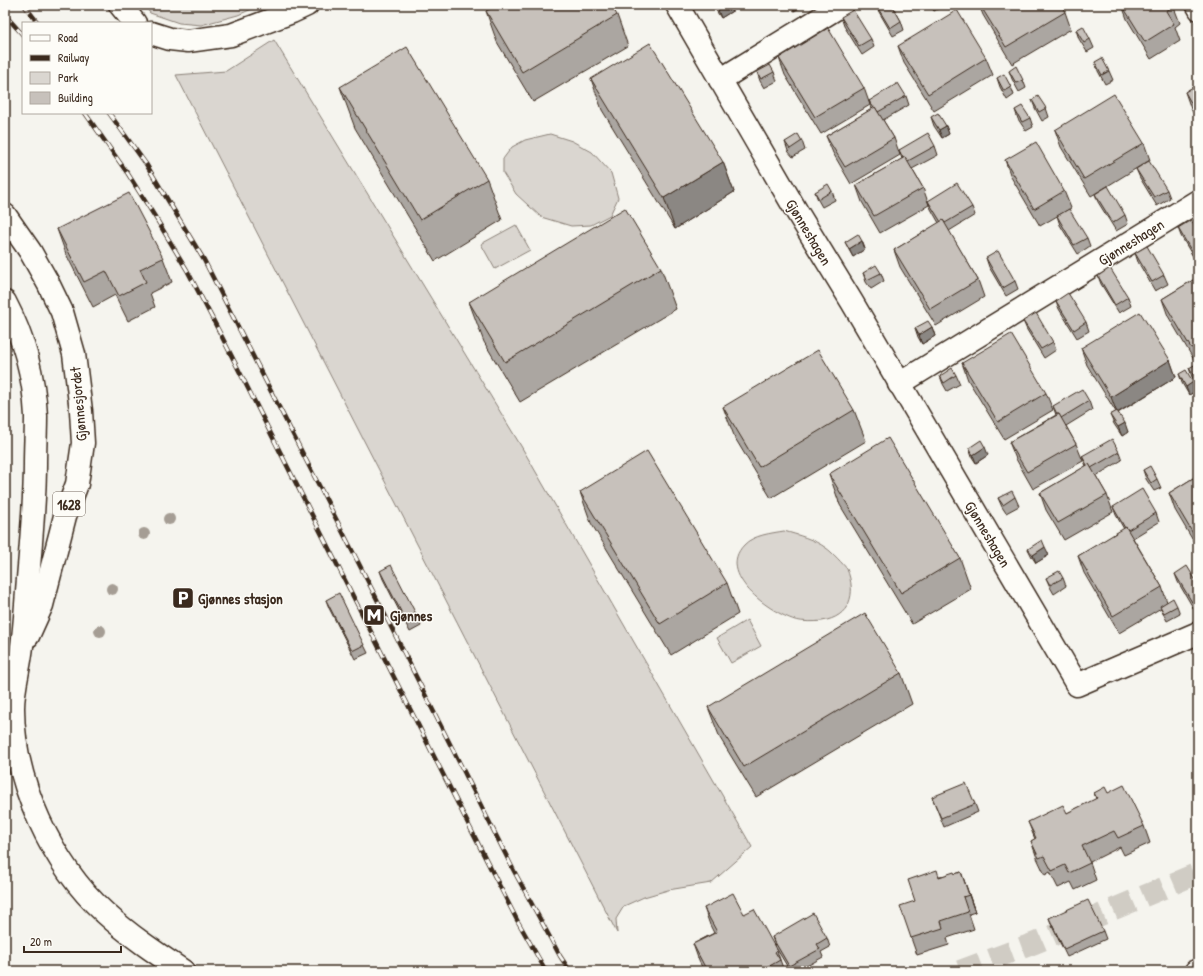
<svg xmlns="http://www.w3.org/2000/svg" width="1203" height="976" font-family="'Patrick Hand',sans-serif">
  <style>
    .green { fill: #dad6d0; stroke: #8a8077 }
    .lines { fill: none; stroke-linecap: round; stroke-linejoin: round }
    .primary-tunnel { stroke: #d0ccc4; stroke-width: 22; stroke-dasharray: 22 11; stroke-linecap: butt }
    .lane-casing { stroke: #3b2a1e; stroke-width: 19 }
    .street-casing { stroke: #3b2a1e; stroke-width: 25 }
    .secondary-casing { stroke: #3b2a1e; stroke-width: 25 }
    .primary-casing { stroke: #3b2a1e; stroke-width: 25 }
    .lane { stroke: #fdfcf7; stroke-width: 16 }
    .street { stroke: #fdfcf7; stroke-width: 22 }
    .secondary { stroke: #fdfcf7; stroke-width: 22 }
    .primary { stroke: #fdfcf7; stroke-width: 22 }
    .rail-casing { stroke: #3b2a1e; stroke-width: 4.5 }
    .rail { stroke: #fdfcf7; stroke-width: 3; stroke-dasharray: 9; stroke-linecap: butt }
    .tree { fill: #a59d94 }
    .wall { fill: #aba6a1; stroke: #3b2a1e }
    .shaded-wall { fill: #8b8783; stroke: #3b2a1e }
    .building { fill: #c7c1bb; stroke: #3b2a1e }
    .labels { text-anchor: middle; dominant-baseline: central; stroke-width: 3; stroke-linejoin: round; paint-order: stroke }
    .shield { fill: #fdfcf7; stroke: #75695f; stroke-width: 1 }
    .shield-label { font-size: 14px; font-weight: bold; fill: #3b2a1e }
    .street-label { font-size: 15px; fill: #3b2a1e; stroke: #fdfcf7 }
    .poi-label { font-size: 15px; font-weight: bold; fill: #3b2a1e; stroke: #fdfcf7; text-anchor: start }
  </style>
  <rect width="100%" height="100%" fill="#f5f4ee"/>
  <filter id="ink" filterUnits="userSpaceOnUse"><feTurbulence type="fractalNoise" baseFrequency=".025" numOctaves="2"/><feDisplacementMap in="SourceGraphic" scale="8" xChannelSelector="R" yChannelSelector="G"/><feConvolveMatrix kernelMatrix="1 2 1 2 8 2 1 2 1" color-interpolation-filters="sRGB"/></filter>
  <g filter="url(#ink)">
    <g class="green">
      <polygon points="144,5 261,5 238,15 201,25 179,23 150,13"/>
      <polygon points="274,40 521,446 752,847 711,883 668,890 644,897 624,906 616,919 617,933 176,75 226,71"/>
      <polygon points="550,134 572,141 592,152 611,173 618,198 610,215 591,225 571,226 541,217 516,194 503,173 503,159 512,147 525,140"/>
      <polygon points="516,225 530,250 495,269 481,244"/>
      <path d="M 784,531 C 798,535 814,539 826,548 C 831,551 844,565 847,569 C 857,594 850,617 822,621 C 813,622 803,622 795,620 C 769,612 716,574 744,545 C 753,535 772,533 784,531 Z"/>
      <polygon points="747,620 761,646 731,663 717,638"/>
    </g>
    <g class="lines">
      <polyline class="primary-tunnel" points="960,971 1035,943 1198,873"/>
      <g class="lane-casing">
        <polyline id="lane" points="1194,5 1198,12"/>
      </g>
      <g class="street-casing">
        <g id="street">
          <polyline points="120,5 135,23"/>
          <polyline points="677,5 797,212 852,302 1077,685 1198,633"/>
          <polyline points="151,33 170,39 188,41 231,35 292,12 307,5"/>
          <polyline points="720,80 842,5"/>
          <polyline points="899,384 1198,201"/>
        </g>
      </g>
      <g class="secondary-casing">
        <polyline id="secondary" points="1196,971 1198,971"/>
      </g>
      <g class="primary-casing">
        <g id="primary">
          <polyline points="5,215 30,251 48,283 62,312 74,354 81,411 83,443 77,484 65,516 42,605 28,636"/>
          <path d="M 5,302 C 24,338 34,376 36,416 C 36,432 35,448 35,464 C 35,503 31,541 28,579 C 26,602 25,624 22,646 C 20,667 13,687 13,708 C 13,781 52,865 105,913 C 129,935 156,953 183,971"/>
        </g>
      </g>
      <use href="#lane" class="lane"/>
      <use href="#street" class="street"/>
      <use href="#secondary" class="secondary"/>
      <use href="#primary" class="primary"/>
      <g class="rail-casing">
        <g id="rail">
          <polyline points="24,5 38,23"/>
          <polyline points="5,15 23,35"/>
          <polyline points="85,113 128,174 157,220 187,270 221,335 496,879 517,920 546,971"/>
          <polyline points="109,113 146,164 204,260 383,611 514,871 560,956 570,971"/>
        </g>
      </g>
      <use href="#rail" class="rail"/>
    </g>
    <g class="tree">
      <circle cx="169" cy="519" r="6"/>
      <circle cx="144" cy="534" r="6"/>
      <circle cx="112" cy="589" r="6"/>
      <circle cx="100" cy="631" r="6"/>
    </g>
    <g class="wall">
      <polygon points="714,5 732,5 734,10 721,18 717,12"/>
      <polygon points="791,5 805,5 794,11"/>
      <polygon points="875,5 892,5 901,21 904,30 893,36"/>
      <polygon points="930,5 945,5 934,11"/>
      <polygon points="979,5 1061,5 1065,12 1071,29 1012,64 983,15"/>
      <polygon points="1122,5 1173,5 1180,23 1175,27 1180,41 1151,59 1127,19"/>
      <polygon points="486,11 617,15 628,46 533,102 497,42"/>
      <polygon points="841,17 871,39 874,47 862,55 844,26"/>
      <polygon points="1076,30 1090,39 1094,48 1087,52 1079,39"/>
      <polygon points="898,46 986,58 993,75 934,111 904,63"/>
      <polygon points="779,58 864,88 870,105 821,134 785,75"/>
      <polygon points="1095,62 1109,71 1113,80 1105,84 1098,71"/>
      <polygon points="1009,71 1023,80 1026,88 1019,92 1012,79"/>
      <polygon points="757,72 774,72 777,81 764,88 760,81"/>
      <polygon points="997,78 1011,87 1014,95 1007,100 1000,87"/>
      <polygon points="591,79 723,162 734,192 675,229 602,110"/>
      <polygon points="1198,84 1198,121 1191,109 1185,92"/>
      <polygon points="340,87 487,179 502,220 435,261 355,128"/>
      <polygon points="906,96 909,105 883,120 894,138 900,155 851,184 833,153 826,136 872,109 869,101"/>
      <polygon points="1032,100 1046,108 1049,117 1042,121 1035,108"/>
      <polygon points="1015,110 1030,118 1033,127 1026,131 1018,119"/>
      <polygon points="931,117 946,126 949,134 942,138 934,126"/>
      <polygon points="1055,130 1144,143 1150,160 1091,196 1061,147"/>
      <polygon points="802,141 805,150 793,157 788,151 785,142"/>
      <polygon points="935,146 938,155 912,169 923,188 929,205 880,233 862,202 856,185 902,159 899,150"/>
      <polygon points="1005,160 1064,191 1071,208 1040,226 1011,177"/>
      <polygon points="1136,169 1167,190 1170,198 1157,206 1140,178"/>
      <polygon points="832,191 835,200 822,207 818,200 815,192"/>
      <polygon points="1095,194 1125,215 1128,224 1116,231 1098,202"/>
      <polygon points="928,201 972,207 975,215 949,231 978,280 984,297 936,326 900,267 894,250 939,223 931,209"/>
      <polygon points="1057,216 1087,238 1090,246 1078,254 1060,225"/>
      <polygon points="1178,228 1198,233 1198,265 1181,236"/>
      <polygon points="57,229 163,258 172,282 150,293 155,307 128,321 115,295 93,307 66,254"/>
      <polygon points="862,241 865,249 853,257 849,250 845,242"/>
      <polygon points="1135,253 1164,275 1168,284 1155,291 1138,262"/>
      <polygon points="986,258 1015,281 1018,289 1006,296 989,267"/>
      <polygon points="661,268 676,309 520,402 484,342 469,302"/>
      <polygon points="863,273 881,273 884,281 871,289 866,282"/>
      <polygon points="1098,276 1128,297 1131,306 1119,313 1101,284"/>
      <polygon points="1198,277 1198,365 1197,365 1168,316 1162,299"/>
      <polygon points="1056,301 1086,322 1089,331 1077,338 1059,309"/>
      <polygon points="1023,321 1053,342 1056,350 1044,358 1027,330"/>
      <polygon points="932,327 935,336 922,344 918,337 915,328"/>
      <polygon points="1081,348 1170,360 1176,377 1118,413 1128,432 1122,436 1114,424 1110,415 1116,412 1087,365"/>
      <polygon points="962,363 1046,393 1053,410 1004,439 968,380"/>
      <polygon points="1189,368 1198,368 1198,386 1192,377"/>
      <polygon points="1179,374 1196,391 1189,395 1182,383"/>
      <polygon points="956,375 960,384 947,391 943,384 940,376"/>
      <polygon points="1089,401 1092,410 1066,426 1076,444 1083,461 1033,489 1016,459 1009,442 1056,415 1053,406"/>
      <polygon points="723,407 854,410 866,441 771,498 735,438"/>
      <polygon points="969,448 988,455 976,463 972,457"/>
      <polygon points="1119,452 1122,460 1096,476 1107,495 1113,512 1064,540 1046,510 1040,493 1086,466 1082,456"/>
      <polygon points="1143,470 1157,479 1161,488 1154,491 1146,479"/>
      <polygon points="829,474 960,558 971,589 912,624 840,505"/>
      <polygon points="1198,475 1198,549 1175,510 1169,493"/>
      <polygon points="580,492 727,583 738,614 671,655 591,523"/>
      <polygon points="1015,497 1019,506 1006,513 1002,507 998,498"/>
      <polygon points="1113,507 1156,513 1159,522 1133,538 1162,587 1167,602 1177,606 1180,614 1167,621 1164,615 1161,608 1119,633 1084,573 1078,556 1124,529 1116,515"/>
      <polygon points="1028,549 1049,555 1036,563 1032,557"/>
      <polygon points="380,571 418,618 421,626 410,632 383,579"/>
      <polygon points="1175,574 1198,584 1198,609 1195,611 1178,582"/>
      <polygon points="1046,578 1063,578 1066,586 1054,594 1050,587"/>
      <polygon points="326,600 364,645 368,653 355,659 329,608"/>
      <polygon points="901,673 912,704 756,797 720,738 708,707"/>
      <polygon points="1094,793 1108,793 1144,826 1150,843 1124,855 1120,847 1090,862 1096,880 1075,890 1071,882 1058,888 1050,872 1045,875 1037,858 1031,841 1035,839 1028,822 1067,813 1096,799"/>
      <polygon points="932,797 975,804 978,812 944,827"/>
      <polygon points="961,872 975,912 969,914 974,929 947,938 949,945 917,955 911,938 915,901 939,876 955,874"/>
      <polygon points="704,908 744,914 777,951 784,971 704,971 699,961 693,944 714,933 710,925"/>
      <polygon points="1049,918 1103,931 1106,939 1067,957 1052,926"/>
      <polygon points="772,937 827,938 830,947 821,952 823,957 798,971 790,971 775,946"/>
    </g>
    <g class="shaded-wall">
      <polygon points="725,5 732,5 734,10 721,18 718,10"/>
      <polygon points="946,126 949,134 942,138 939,130"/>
      <polygon points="723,162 734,192 675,229 664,198"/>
      <polygon points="862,241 865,249 853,257 849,249"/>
      <polygon points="932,327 935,336 922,344 919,335"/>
      <polygon points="1170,360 1176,377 1117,413 1111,397"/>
      <polygon points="1193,382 1196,391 1189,395 1186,387"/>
      <polygon points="1125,423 1128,432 1122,436 1118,427"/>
      <polygon points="985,447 988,455 976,463 973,455"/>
      <polygon points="1045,547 1049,555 1036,563 1033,555"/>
      <polygon points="961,872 967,888 975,912 969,895"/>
    </g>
    <g class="building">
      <polygon points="497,5 611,5 617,15 522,72 486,11"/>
      <polygon points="715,5 725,5 718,10"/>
      <polygon points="876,5 892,5 901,21 890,28"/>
      <polygon points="980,5 1061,5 1065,12 1006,47"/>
      <polygon points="1122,5 1173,5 1174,6 1166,11 1174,24 1145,42"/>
      <polygon points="853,10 871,39 859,46 841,17"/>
      <polygon points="957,10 986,58 928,94 898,46"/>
      <polygon points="1083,26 1090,39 1084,43 1076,30"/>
      <polygon points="828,28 864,88 815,117 779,58"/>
      <polygon points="650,43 723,162 664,198 591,79"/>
      <polygon points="407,47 487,179 420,220 340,87"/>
      <polygon points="1102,58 1109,71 1102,75 1095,62"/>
      <polygon points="770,65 774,72 761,79 757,72"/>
      <polygon points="1016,66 1023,80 1016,83 1009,71"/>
      <polygon points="1004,74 1011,87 1004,91 997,78"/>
      <polygon points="898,83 906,96 878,112 875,107 874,108 869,101"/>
      <polygon points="1198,84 1198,115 1185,92"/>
      <polygon points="1114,94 1144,143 1084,179 1055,130"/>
      <polygon points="1038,96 1046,108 1039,112 1032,100"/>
      <polygon points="1022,106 1030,118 1022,122 1015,110"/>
      <polygon points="875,107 894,138 845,167 826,136"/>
      <polygon points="938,113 946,126 939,130 931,117"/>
      <polygon points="928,133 935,146 908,161 905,157 903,158 899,150"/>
      <polygon points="798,134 802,141 790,149 785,142"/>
      <polygon points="1036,142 1064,191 1034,209 1005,160"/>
      <polygon points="905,157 923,188 874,216 856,185"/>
      <polygon points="1149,161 1167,190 1154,197 1136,169"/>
      <polygon points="957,183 972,207 945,223 943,220 941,222 928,201"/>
      <polygon points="828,184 832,191 819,199 815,192"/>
      <polygon points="1108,186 1125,215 1113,223 1095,194"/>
      <polygon points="129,193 163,258 140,269 146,282 119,296 106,271 84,282 57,229"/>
      <polygon points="625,208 661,268 505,362 469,302"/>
      <polygon points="1069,209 1087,238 1074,245 1057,216"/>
      <polygon points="943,220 978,280 930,309 894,250"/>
      <polygon points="1191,220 1198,233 1198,255 1195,257 1178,228"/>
      <polygon points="858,234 862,241 849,249 845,242"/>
      <polygon points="1147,246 1164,275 1152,282 1135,253"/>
      <polygon points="998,251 1015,281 1003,288 986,258"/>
      <polygon points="876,265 881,273 867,280 863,273"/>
      <polygon points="1110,268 1128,297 1115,305 1098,276"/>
      <polygon points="1198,277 1198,344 1191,348 1162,299"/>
      <polygon points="1068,293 1086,322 1074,330 1056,301"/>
      <polygon points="1140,312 1170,360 1111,397 1081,348"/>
      <polygon points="1036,313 1053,342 1041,349 1023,321"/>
      <polygon points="928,321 932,327 919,335 915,328"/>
      <polygon points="1011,334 1046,393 998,422 962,363"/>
      <polygon points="818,350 854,410 759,467 723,407"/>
      <polygon points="1196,364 1198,368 1198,380 1197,381 1189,368"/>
      <polygon points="952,368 956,375 944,383 940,376"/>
      <polygon points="1186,370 1193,382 1186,387 1179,374"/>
      <polygon points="1082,389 1089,401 1061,418 1059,414 1057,414 1053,406"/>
      <polygon points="1117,411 1125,423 1118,427 1110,415"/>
      <polygon points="1059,414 1076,444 1027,472 1009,442"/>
      <polygon points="888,438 960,558 901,593 829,474"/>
      <polygon points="1112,439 1119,452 1091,468 1089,464 1087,465 1082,456"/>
      <polygon points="981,440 985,447 973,455 969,448"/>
      <polygon points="647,451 727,583 660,624 580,492"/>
      <polygon points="1089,464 1107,495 1058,523 1040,493"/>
      <polygon points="1150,466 1157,479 1151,483 1143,470"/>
      <polygon points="1198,475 1198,542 1169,493"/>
      <polygon points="1142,489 1156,513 1128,530 1126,527 1125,528 1113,507"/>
      <polygon points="1012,491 1015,497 1003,505 998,498"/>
      <polygon points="1126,527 1162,587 1113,616 1078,556"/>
      <polygon points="1042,540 1045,547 1033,555 1028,549"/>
      <polygon points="391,565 418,618 407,623 380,571"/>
      <polygon points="1187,566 1198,584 1198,598 1192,602 1175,574"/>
      <polygon points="1059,571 1063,578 1050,585 1046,578"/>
      <polygon points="339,593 364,645 352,651 326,600"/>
      <polygon points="1173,598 1177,606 1164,613 1160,606"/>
      <polygon points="865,613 901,673 744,767 708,707"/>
      <polygon points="966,783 975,804 941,818 932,797"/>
      <polygon points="1124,785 1144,826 1118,838 1114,831 1082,846 1090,863 1069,873 1065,865 1052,871 1044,856 1039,858 1031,841 1036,838 1028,822 1063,805 1067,813 1097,798 1094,793 1105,787 1108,793"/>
      <polygon points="937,870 939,877 954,872 955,874 961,872 969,895 963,897 968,912 941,921 943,928 911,938 900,906 915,901 908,880"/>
      <polygon points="733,893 744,914 754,909 777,951 775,952 780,960 761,971 707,971 693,944 717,932 704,908"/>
      <polygon points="1088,900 1103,931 1064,949 1049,918"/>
      <polygon points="813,913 827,938 817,944 820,949 789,966 772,937"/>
    </g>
  </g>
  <defs>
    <g id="parking-square" transform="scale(1.15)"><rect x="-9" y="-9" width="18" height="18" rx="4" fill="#3b2a1e" stroke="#fdfcf7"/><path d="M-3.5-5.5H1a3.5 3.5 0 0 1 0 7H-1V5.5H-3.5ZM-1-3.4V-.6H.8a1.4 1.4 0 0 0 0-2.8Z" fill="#fff"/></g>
    <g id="metro-square" transform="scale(1.15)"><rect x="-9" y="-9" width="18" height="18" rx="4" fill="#3b2a1e" stroke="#fdfcf7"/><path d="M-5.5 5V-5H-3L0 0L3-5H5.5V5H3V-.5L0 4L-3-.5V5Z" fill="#fff"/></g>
  </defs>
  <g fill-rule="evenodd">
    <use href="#parking-square" x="183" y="598"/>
    <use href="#metro-square" x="374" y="615"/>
  </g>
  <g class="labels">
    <rect class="shield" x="53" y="492" width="32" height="24" rx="3"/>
    <g class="shield-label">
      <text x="69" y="504">1628</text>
    </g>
    <g class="street-label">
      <text transform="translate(809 232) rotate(59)">Gjønneshagen</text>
      <text transform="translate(1131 242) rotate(-32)">Gjønneshagen</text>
      <text transform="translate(78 404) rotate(-95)">Gjønnesjordet</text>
      <text transform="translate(988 534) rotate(59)">Gjønneshagen</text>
    </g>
    <g class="poi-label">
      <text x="198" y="598">Gjønnes stasjon</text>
      <text x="390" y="615">Gjønnes</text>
    </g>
  </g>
  <rect width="1203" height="976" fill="none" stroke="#fdfcf7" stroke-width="20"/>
  <rect x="10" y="10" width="1183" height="956" fill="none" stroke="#3b2a1e" stroke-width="1.5" filter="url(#ink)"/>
  <rect x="22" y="22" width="130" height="92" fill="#fdfcf7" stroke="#afa8a0"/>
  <rect x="30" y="35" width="20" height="6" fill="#fdfcf7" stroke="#afa8a0"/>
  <text x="58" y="42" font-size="12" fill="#3b2a1e">Road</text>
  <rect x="30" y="55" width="20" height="6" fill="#3b2a1e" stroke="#afa8a0"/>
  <text x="58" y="62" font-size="12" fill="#3b2a1e">Railway</text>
  <rect x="30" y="72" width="20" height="12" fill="#dad6d0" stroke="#afa8a0"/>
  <text x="58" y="82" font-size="12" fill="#3b2a1e">Park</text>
  <rect x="30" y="92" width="20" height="12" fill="#c7c1bb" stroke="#afa8a0"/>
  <text x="58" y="102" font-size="12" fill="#3b2a1e">Building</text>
  <path d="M24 946v6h97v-6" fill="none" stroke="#3b2a1e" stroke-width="2"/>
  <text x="30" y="946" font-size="12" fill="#3b2a1e" stroke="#fdfcf7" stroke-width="3" paint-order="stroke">20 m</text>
</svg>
